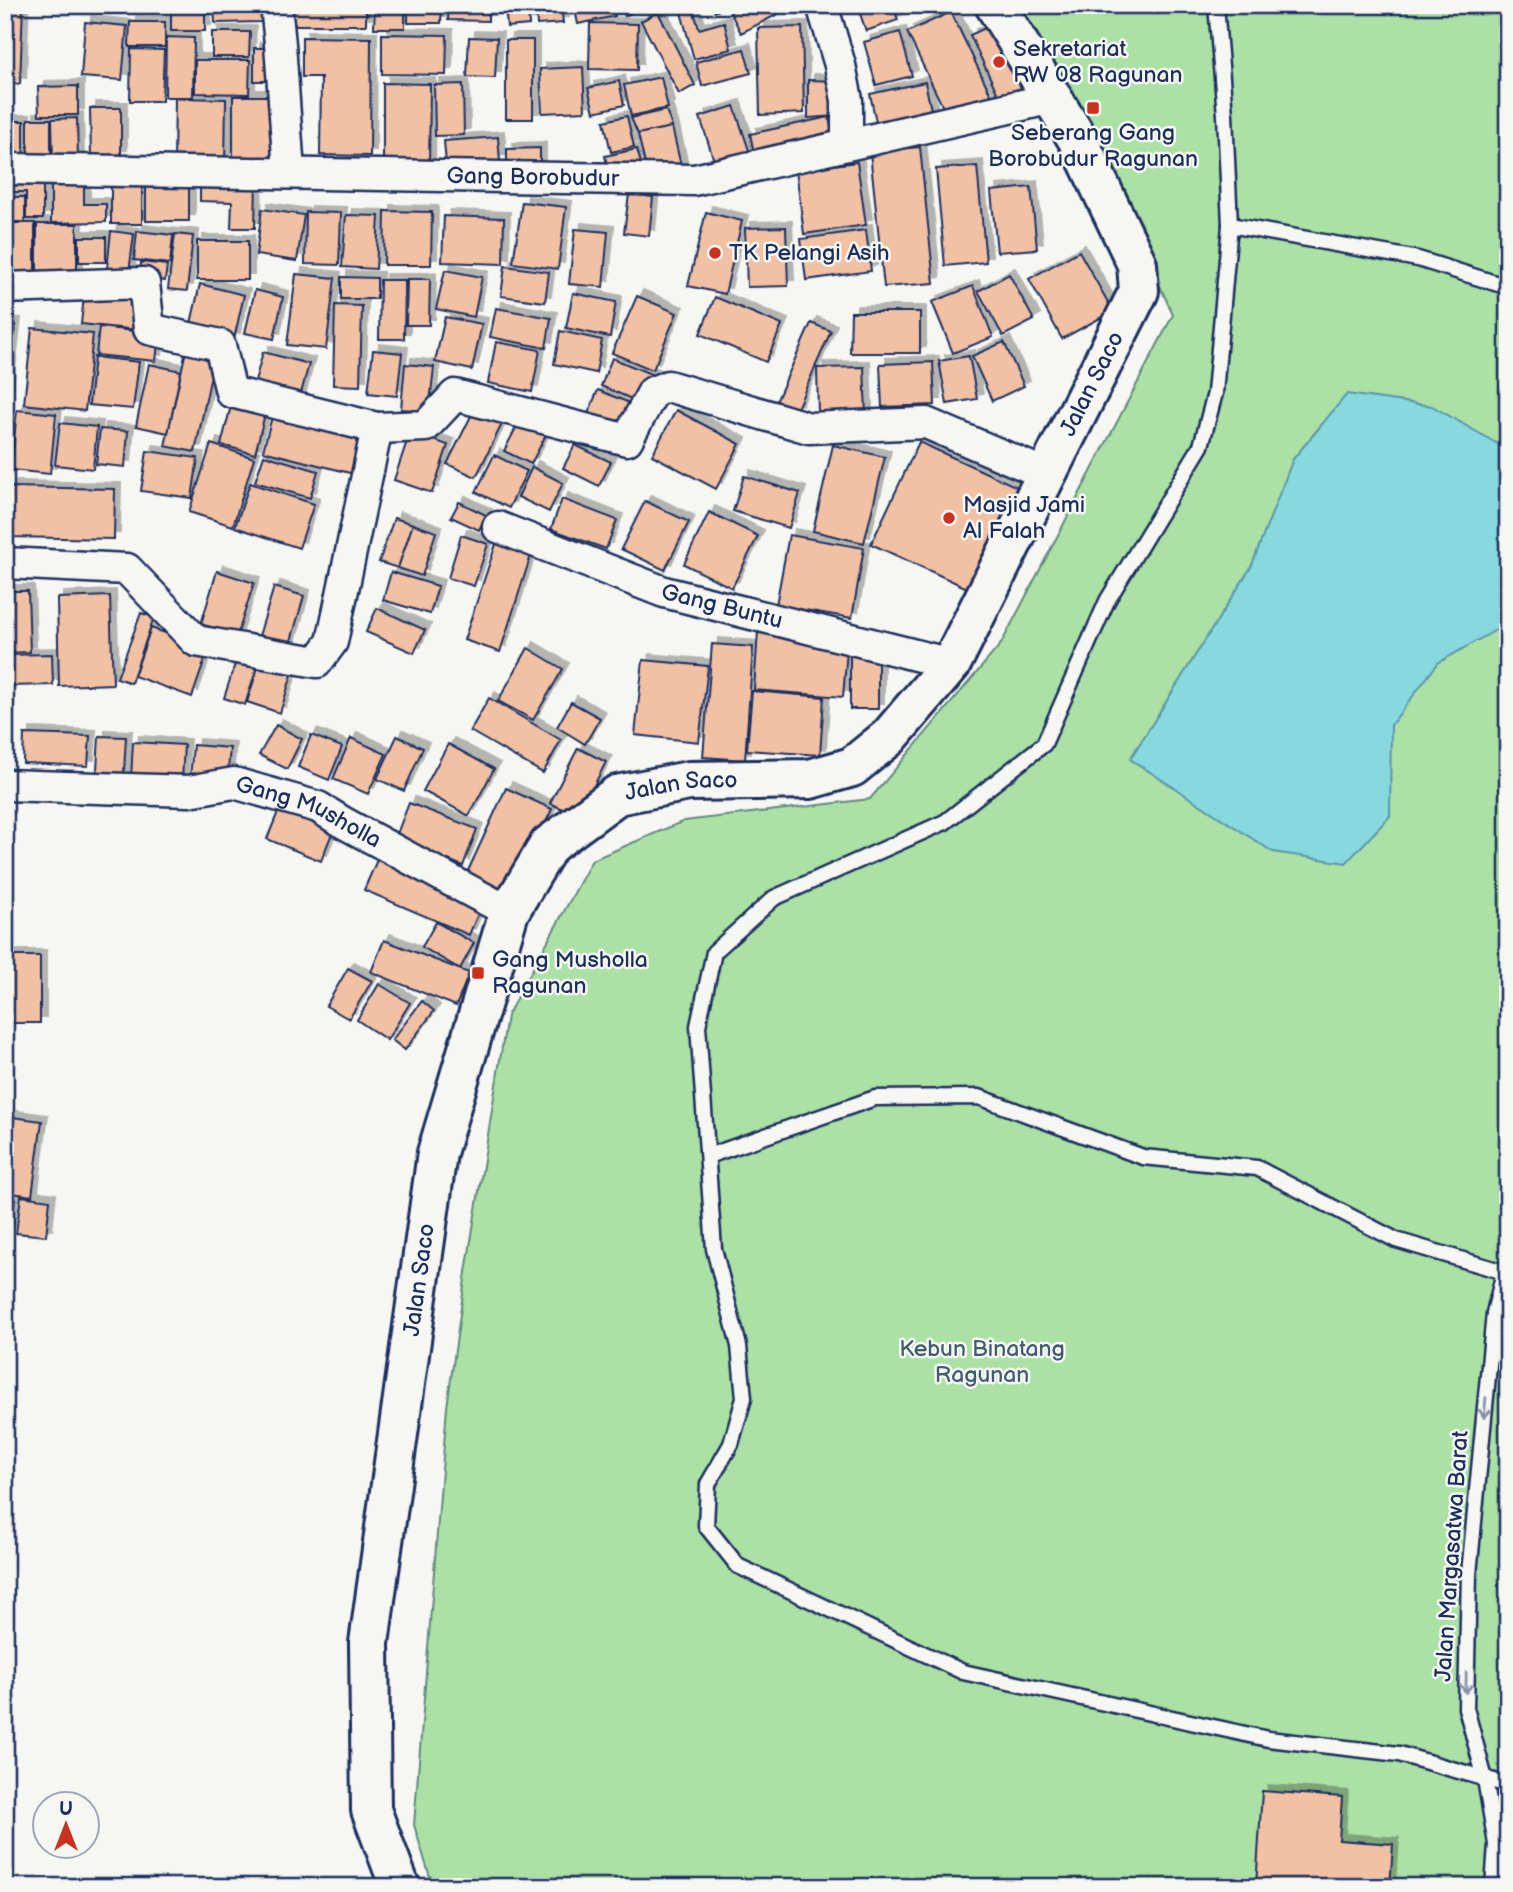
<svg xmlns="http://www.w3.org/2000/svg" width="1513" height="1892" font-family="'Balsamiq Sans',sans-serif">
  <style>
    .green { fill: #abe1a4; stroke: #638881; stroke-width: 2 }
    .water { fill: #87d9de; stroke: #5c95ab; stroke-width: 2 }
    .building { fill: #f2c1a3; stroke: #1b2f5e; stroke-width: 2; filter: url(#shadow) }
    .lines { fill: none; stroke-linecap: round; stroke-linejoin: round }
    .service-casing { stroke: #1b2f5e; stroke-width: 19 }
    .minor-casing { stroke: #1b2f5e; stroke-width: 35 }
    .secondary-casing { stroke: #1b2f5e; stroke-width: 44 }
    .service { stroke: #f6f6f2; stroke-width: 14 }
    .minor { stroke: #f6f6f2; stroke-width: 30 }
    .secondary { stroke: #f6f6f2; stroke-width: 38 }
    .oneway { stroke: #8892a8 }
    .poi-dot { fill: #c8321e; stroke: #f6f6f2; stroke-width: 2.5 }
    .labels { text-anchor: middle; dominant-baseline: central; stroke-width: 5; stroke-linejoin: round; paint-order: stroke }
    .poi-label { font-size: 23px; fill: #1b2f5e; stroke: #f6f6f2; text-anchor: start }
    .street-label { font-size: 23px; fill: #1b2f5e; stroke: #f6f6f2 }
    .park-label { font-size: 23px; fill: #3f5c70; stroke: #f6f6f2 }
  </style>
  <defs>
    <filter id="shadow"><feDropShadow dx="6" dy="-6" stdDeviation="0" flood-color="#0004"/></filter>
  </defs>
  <rect width="100%" height="100%" fill="#f6f6f2"/>
  <filter id="ink" filterUnits="userSpaceOnUse"><feTurbulence type="fractalNoise" baseFrequency=".0143" numOctaves="2"/><feDisplacementMap in="SourceGraphic" scale="14" xChannelSelector="R" yChannelSelector="G"/><feConvolveMatrix kernelMatrix="1 2 1 2 8 2 1 2 1" color-interpolation-filters="sRGB"/></filter>
  <g filter="url(#ink)">
    <polygon class="green" points="1008,5 1508,5 1508,1887 433,1887 414,1825 447,1407 466,1272 507,1016 592,860 684,821 870,799 1001,644 1173,315 1078,105"/>
    <polygon class="water" points="1347,394 1432,406 1508,450 1508,623 1438,663 1391,725 1390,816 1346,863 1273,852 1130,759 1251,567 1293,459"/>
    <g class="building">
      <polygon points="5,5 23,5 20,84 5,83"/>
      <polygon points="96,5 135,5 135,12 96,10"/>
      <rect x="171" y="5" width="34" height="26"/>
      <polygon points="214,5 261,5 261,22 215,23"/>
      <rect x="288" y="5" width="78" height="20"/>
      <polygon points="375,5 405,5 405,28 374,28"/>
      <polygon points="408,5 442,5 441,23 408,23"/>
      <polygon points="449,5 488,5 488,21 448,20"/>
      <polygon points="505,5 528,5 529,25 507,27"/>
      <polygon points="536,5 561,5 563,23 537,25"/>
      <polygon points="574,5 613,5 615,16 578,24"/>
      <polygon points="620,5 645,5 625,16"/>
      <polygon points="679,5 692,5 699,29 724,22 731,49 694,59"/>
      <polygon points="711,5 773,5 778,14 741,33 727,6 715,12"/>
      <polygon points="786,5 805,5 790,13"/>
      <polygon points="857,5 893,5 898,20 866,31"/>
      <polygon points="658,12 695,85 679,94 641,21"/>
      <polygon points="951,12 992,97 948,118 907,32"/>
      <polygon points="85,22 127,26 122,80 81,77"/>
      <polygon points="130,22 165,22 165,47 129,47"/>
      <polygon points="590,23 638,24 637,70 589,69"/>
      <polygon points="996,23 1028,88 1001,101 970,35"/>
      <polygon points="802,27 804,113 760,115 758,28"/>
      <polygon points="212,32 250,32 249,57 212,57"/>
      <polygon points="900,32 912,76 876,85 864,42"/>
      <polygon points="382,34 447,35 446,75 382,74"/>
      <polygon points="166,37 194,38 193,97 165,97"/>
      <polygon points="302,37 371,38 370,156 320,155 321,77 302,77"/>
      <polygon points="469,37 497,38 495,78 467,77"/>
      <rect x="506" y="40" width="27" height="79"/>
      <polygon points="254,48 277,48 276,81 254,81"/>
      <polygon points="131,49 164,50 162,101 130,101"/>
      <polygon points="744,49 751,73 702,86 696,62"/>
      <polygon points="195,60 250,60 249,94 195,93"/>
      <polygon points="583,67 585,111 542,113 540,69"/>
      <polygon points="661,77 668,108 631,116 624,85"/>
      <polygon points="808,80 840,81 839,116 808,118"/>
      <polygon points="619,81 624,105 594,112 588,88"/>
      <polygon points="925,82 933,119 878,131 870,94"/>
      <polygon points="383,83 430,84 429,174 383,173"/>
      <polygon points="463,84 464,135 435,136 434,85"/>
      <polygon points="78,86 78,115 39,115 38,87"/>
      <rect x="233" y="96" width="47" height="71"/>
      <polygon points="175,98 226,99 225,165 174,164"/>
      <polygon points="734,106 751,156 716,167 700,117"/>
      <polygon points="90,108 121,108 121,156 91,157"/>
      <polygon points="666,110 672,127 638,134 631,118"/>
      <polygon points="627,116 634,147 611,152 604,121"/>
      <polygon points="829,117 834,141 755,157 750,134"/>
      <polygon points="77,118 78,159 53,160 52,119"/>
      <rect x="28" y="119" width="23" height="39"/>
      <rect x="5" y="121" width="19" height="37"/>
      <polygon points="672,127 682,170 648,177 638,134"/>
      <polygon points="498,137 500,161 446,164 444,141"/>
      <polygon points="920,147 934,283 884,287 870,152"/>
      <polygon points="540,148 540,175 507,175 507,149"/>
      <polygon points="637,149 643,171 610,178 605,156"/>
      <polygon points="857,162 866,225 804,234 796,170"/>
      <polygon points="977,166 986,262 945,266 936,169"/>
      <polygon points="5,172 43,172 43,219 26,219 26,192 5,192"/>
      <polygon points="51,174 84,174 84,204 106,204 106,222 51,223"/>
      <polygon points="200,180 256,181 255,228 231,228 232,202 200,201"/>
      <rect x="111" y="182" width="31" height="42"/>
      <rect x="146" y="185" width="43" height="36"/>
      <polygon points="1031,187 1037,249 997,252 991,191"/>
      <polygon points="629,194 653,197 649,236 624,233"/>
      <rect x="5" y="197" width="20" height="25"/>
      <polygon points="522,202 566,207 558,269 513,263"/>
      <polygon points="262,209 304,215 297,261 256,255"/>
      <polygon points="385,211 432,212 431,265 384,265"/>
      <polygon points="306,212 341,213 339,265 305,264"/>
      <polygon points="706,212 742,221 725,294 688,286"/>
      <polygon points="346,215 379,216 376,269 342,267"/>
      <polygon points="444,216 504,218 503,264 442,262"/>
      <rect x="5" y="223" width="30" height="58"/>
      <rect x="37" y="224" width="40" height="58"/>
      <polygon points="786,227 788,286 747,287 745,228"/>
      <polygon points="575,229 608,232 603,287 569,284"/>
      <polygon points="866,230 871,271 806,280 801,239"/>
      <polygon points="111,231 134,234 128,281 106,279"/>
      <polygon points="137,231 173,235 170,264 134,260"/>
      <polygon points="175,234 193,236 187,291 168,289"/>
      <rect x="79" y="237" width="27" height="25"/>
      <rect x="197" y="241" width="51" height="39"/>
      <polygon points="1079,251 1113,311 1062,339 1029,279"/>
      <polygon points="141,262 167,265 165,281 140,278"/>
      <polygon points="505,266 549,272 545,302 501,296"/>
      <polygon points="445,270 482,277 474,317 436,309"/>
      <polygon points="296,274 335,278 326,349 287,345"/>
      <polygon points="1009,274 1034,320 1003,336 978,291"/>
      <polygon points="341,277 377,278 377,299 341,299"/>
      <polygon points="407,279 430,279 429,325 406,325"/>
      <polygon points="380,280 405,280 404,339 379,339"/>
      <polygon points="200,284 244,295 234,339 190,328"/>
      <polygon points="85,286 142,292 138,330 81,324"/>
      <polygon points="973,286 993,337 953,353 932,302"/>
      <polygon points="255,290 283,297 274,339 245,333"/>
      <polygon points="573,293 616,302 610,337 566,328"/>
      <polygon points="637,296 677,313 653,370 612,353"/>
      <polygon points="715,297 782,325 766,362 700,334"/>
      <polygon points="335,305 362,306 360,386 333,385"/>
      <polygon points="496,308 551,318 546,348 490,337"/>
      <polygon points="851,312 920,312 920,353 850,353"/>
      <polygon points="445,317 482,324 472,370 435,362"/>
      <polygon points="5,323 15,324 6,402 5,402"/>
      <polygon points="811,323 831,331 796,411 776,402"/>
      <polygon points="99,327 159,334 156,361 96,355"/>
      <polygon points="32,328 93,334 85,411 24,404"/>
      <polygon points="560,331 602,340 596,373 554,364"/>
      <polygon points="496,342 540,350 532,392 488,383"/>
      <polygon points="1004,342 1024,386 992,401 972,356"/>
      <polygon points="186,350 215,356 195,452 165,446"/>
      <polygon points="373,350 402,353 397,396 368,393"/>
      <polygon points="263,352 309,364 300,397 254,385"/>
      <polygon points="969,356 977,399 947,404 939,361"/>
      <polygon points="94,357 139,362 133,409 89,405"/>
      <polygon points="612,358 658,377 646,405 601,386"/>
      <polygon points="933,362 935,405 882,407 880,364"/>
      <polygon points="149,364 181,371 168,433 136,426"/>
      <polygon points="405,364 434,367 429,411 401,409"/>
      <polygon points="864,367 866,414 818,415 817,368"/>
      <polygon points="598,390 637,406 623,439 584,423"/>
      <polygon points="233,398 267,406 255,454 221,445"/>
      <polygon points="275,405 366,429 354,474 263,451"/>
      <polygon points="475,408 503,422 476,477 447,464"/>
      <polygon points="17,410 56,414 50,474 11,470"/>
      <polygon points="676,410 740,444 716,489 652,455"/>
      <polygon points="520,420 547,433 531,464 504,451"/>
      <polygon points="60,423 97,427 93,469 55,465"/>
      <polygon points="100,429 128,431 125,467 96,464"/>
      <polygon points="410,432 448,445 432,493 394,480"/>
      <polygon points="919,442 1026,491 978,593 871,544"/>
      <polygon points="211,444 254,458 233,526 189,512"/>
      <polygon points="575,445 611,462 599,486 563,468"/>
      <polygon points="833,445 885,457 864,543 813,531"/>
      <polygon points="147,451 198,458 192,498 141,491"/>
      <polygon points="264,455 318,471 310,498 255,482"/>
      <polygon points="494,455 527,471 509,508 476,492"/>
      <polygon points="532,467 563,483 549,512 518,497"/>
      <polygon points="744,476 800,493 789,528 733,511"/>
      <polygon points="250,483 314,504 299,548 235,527"/>
      <polygon points="10,487 115,489 114,539 9,537"/>
      <polygon points="562,499 617,520 606,549 551,529"/>
      <polygon points="645,501 689,522 665,570 621,549"/>
      <polygon points="459,502 486,515 479,530 451,517"/>
      <polygon points="709,512 758,536 732,588 684,564"/>
      <polygon points="394,518 413,524 398,568 379,562"/>
      <polygon points="413,524 436,532 422,576 398,568"/>
      <polygon points="461,535 488,544 474,586 448,578"/>
      <polygon points="789,535 864,548 852,618 776,605"/>
      <polygon points="498,538 533,549 500,652 464,640"/>
      <polygon points="217,571 254,583 237,636 201,624"/>
      <polygon points="391,572 438,586 430,614 383,600"/>
      <polygon points="274,587 304,596 289,648 258,639"/>
      <polygon points="5,591 28,591 30,652 5,653"/>
      <polygon points="110,596 113,684 59,686 57,598"/>
      <polygon points="377,608 425,630 414,653 366,632"/>
      <polygon points="141,613 154,617 131,683 117,678"/>
      <polygon points="151,628 209,648 192,697 134,676"/>
      <polygon points="758,631 848,638 843,697 754,690"/>
      <polygon points="712,644 753,647 745,760 703,757"/>
      <polygon points="528,648 563,669 533,720 498,701"/>
      <rect x="850" y="648" width="28" height="61"/>
      <polygon points="52,654 53,685 5,686 5,655"/>
      <polygon points="237,658 258,664 245,705 224,698"/>
      <polygon points="261,658 294,668 280,713 247,702"/>
      <polygon points="643,660 708,666 699,742 635,735"/>
      <polygon points="752,691 824,697 820,755 747,750"/>
      <polygon points="489,698 561,740 543,773 470,731"/>
      <polygon points="571,702 600,718 585,744 557,727"/>
      <polygon points="276,725 302,739 287,769 259,755"/>
      <polygon points="24,734 90,736 88,766 23,763"/>
      <polygon points="311,735 342,747 329,780 298,767"/>
      <polygon points="99,736 126,737 123,789 96,787"/>
      <polygon points="397,736 423,748 404,791 377,779"/>
      <polygon points="351,738 386,754 368,794 333,779"/>
      <polygon points="133,742 184,745 182,781 131,778"/>
      <polygon points="448,744 494,769 469,816 423,791"/>
      <polygon points="193,745 230,748 227,782 190,779"/>
      <polygon points="578,748 606,762 578,817 550,803"/>
      <polygon points="506,788 552,809 513,894 467,873"/>
      <polygon points="282,802 336,823 321,861 267,839"/>
      <polygon points="409,803 477,829 463,866 395,839"/>
      <polygon points="379,855 484,900 469,935 364,890"/>
      <polygon points="436,922 474,943 460,969 422,947"/>
      <rect x="5" y="926" width="4" height="24"/>
      <polygon points="384,940 469,973 456,1006 371,972"/>
      <rect x="5" y="956" width="35" height="67"/>
      <polygon points="348,968 372,981 349,1019 326,1006"/>
      <polygon points="379,984 410,1003 387,1040 357,1020"/>
      <polygon points="422,1001 434,1011 405,1050 392,1040"/>
      <polygon points="5,1116 42,1121 32,1196 5,1192"/>
      <polygon points="21,1196 50,1200 46,1236 16,1233"/>
      <polygon points="5,1197 15,1199 9,1231 5,1230"/>
      <polygon points="1262,1791 1342,1797 1339,1840 1393,1844 1390,1887 1256,1887"/>
      <polygon points="1174,1884 1191,1885 1191,1887 1173,1887"/>
    </g>
    <g class="lines">
      <g class="service-casing">
        <g id="service">
          <polyline points="1216,5 1225,115 1230,225 1215,393 1201,446 1107,601 1044,744 945,822 774,898 714,952 698,1026 714,1249 739,1346 744,1398 731,1444 708,1484 706,1526 738,1566 963,1672 1268,1739 1399,1754 1508,1785"/>
          <polyline points="1230,225 1418,259 1508,287"/>
          <polyline points="708,1156 875,1098 979,1097 1143,1157 1257,1168 1396,1240 1504,1272"/>
          <polyline points="1493,1887 1496,1844 1485,1779 1466,1708 1469,1574 1494,1313 1504,1272 1508,1270"/>
        </g>
      </g>
      <g class="minor-casing">
        <g id="minor">
          <polyline points="276,5 280,44 289,172"/>
          <polyline points="822,5 840,65 847,100 847,144"/>
          <path id="s1" d="M 5,169 L 694,180 L 1053,98"/>
          <polyline points="5,288 144,283 149,329 220,345 231,392 377,428 426,426 455,395 627,440 653,392 668,386 809,428 926,423 1048,475"/>
          <path id="s2" d="M 498,527 L 664,592 L 951,664"/>
          <polyline points="5,563 127,569 196,641 317,662 332,642 377,428"/>
          <path id="s3" d="M 5,785 L 189,791 L 234,783 L 318,807 L 344,823 L 509,912"/>
        </g>
      </g>
      <g class="secondary-casing">
        <g id="secondary">
          <path id="s4" d="M 400,1887 L 371,1810 L 369,1643 L 437,1153 L 509,912 L 549,845 L 617,795 L 689,781 L 810,779 L 852,767 L 889,737 L 951,664 L 1139,291 L 1137,264 L 1078,140 L 995,5"/>
        </g>
      </g>
      <use href="#service" class="service"/>
      <use href="#minor" class="minor"/>
      <use href="#secondary" class="secondary"/>
    </g>
    <defs><path id="oneway-shaft" d="M-6 0H5M1.5-3L5.5 0L1.5 3" fill="none" stroke-width="1.6" stroke-linecap="round" stroke-linejoin="round" transform="scale(1.75)"/></defs>
    <g class="oneway">
      <use href="#oneway-shaft" transform="translate(1485 1408) rotate(95)"/>
      <use href="#oneway-shaft" transform="translate(1466 1683) rotate(91)"/>
    </g>
  </g>
  <g class="poi-dot">
    <circle cx="999" cy="62" r="7"/>
    <rect x="1086" y="101" width="14" height="14" rx="3.5"/>
    <circle cx="715" cy="253" r="7"/>
    <circle cx="949" cy="518" r="7"/>
    <rect x="471" y="966" width="14" height="14" rx="3.5"/>
  </g>
  <g class="labels">
    <g class="poi-label">
      <text x="1013" y="49">Sekretariat<tspan x="1013" dy="26">RW 08 Ragunan</tspan></text>
      <text x="1093" y="133" text-anchor="middle">Seberang Gang<tspan x="1093" dy="26">Borobudur Ragunan</tspan></text>
      <text x="729" y="253">TK Pelangi Asih</text>
      <text x="963" y="505">Masjid Jami<tspan x="963" dy="26">Al Falah</tspan></text>
      <text x="492" y="960">Gang Musholla<tspan x="492" dy="26">Ragunan</tspan></text>
    </g>
    <g class="street-label">
      <text stroke="none"><textPath href="#s1" startOffset="528">Gang Borobudur</textPath></text>
      <text stroke="none"><textPath href="#s4" startOffset="1853">Jalan Saco</textPath></text>
      <text stroke="none"><textPath href="#s2" startOffset="238">Gang Buntu</textPath></text>
      <text stroke="none"><textPath href="#s4" startOffset="1223">Jalan Saco</textPath></text>
      <text stroke="none"><textPath href="#s3" startOffset="310">Gang Musholla</textPath></text>
      <text stroke="none"><textPath href="#s4" startOffset="616">Jalan Saco</textPath></text>
      <text transform="translate(1452 1556) rotate(-86)">Jalan Margasatwa Barat</text>
    </g>
    <g class="park-label">
      <text x="982" y="1349">Kebun Binatang<tspan x="982" dy="26">Ragunan</tspan></text>
    </g>
  </g>
  <rect width="1513" height="1892" fill="none" stroke="#f6f6f2" stroke-width="28"/>
  <rect x="14" y="14" width="1485" height="1864" fill="none" stroke="#1b2f5e" stroke-width="2.5" filter="url(#ink)"/>
  <g transform="translate(66 1825)"><circle r="33" fill="#f6f6f2" stroke="#9ea6b7" stroke-width="2"/>
  <path d="M0-5L12 26L0 18L-12 26Z" fill="#c8321e"/>
  <text y="-10" font-size="19" font-weight="bold" text-anchor="middle" fill="#1b2f5e">U</text>
  </g>
</svg>
